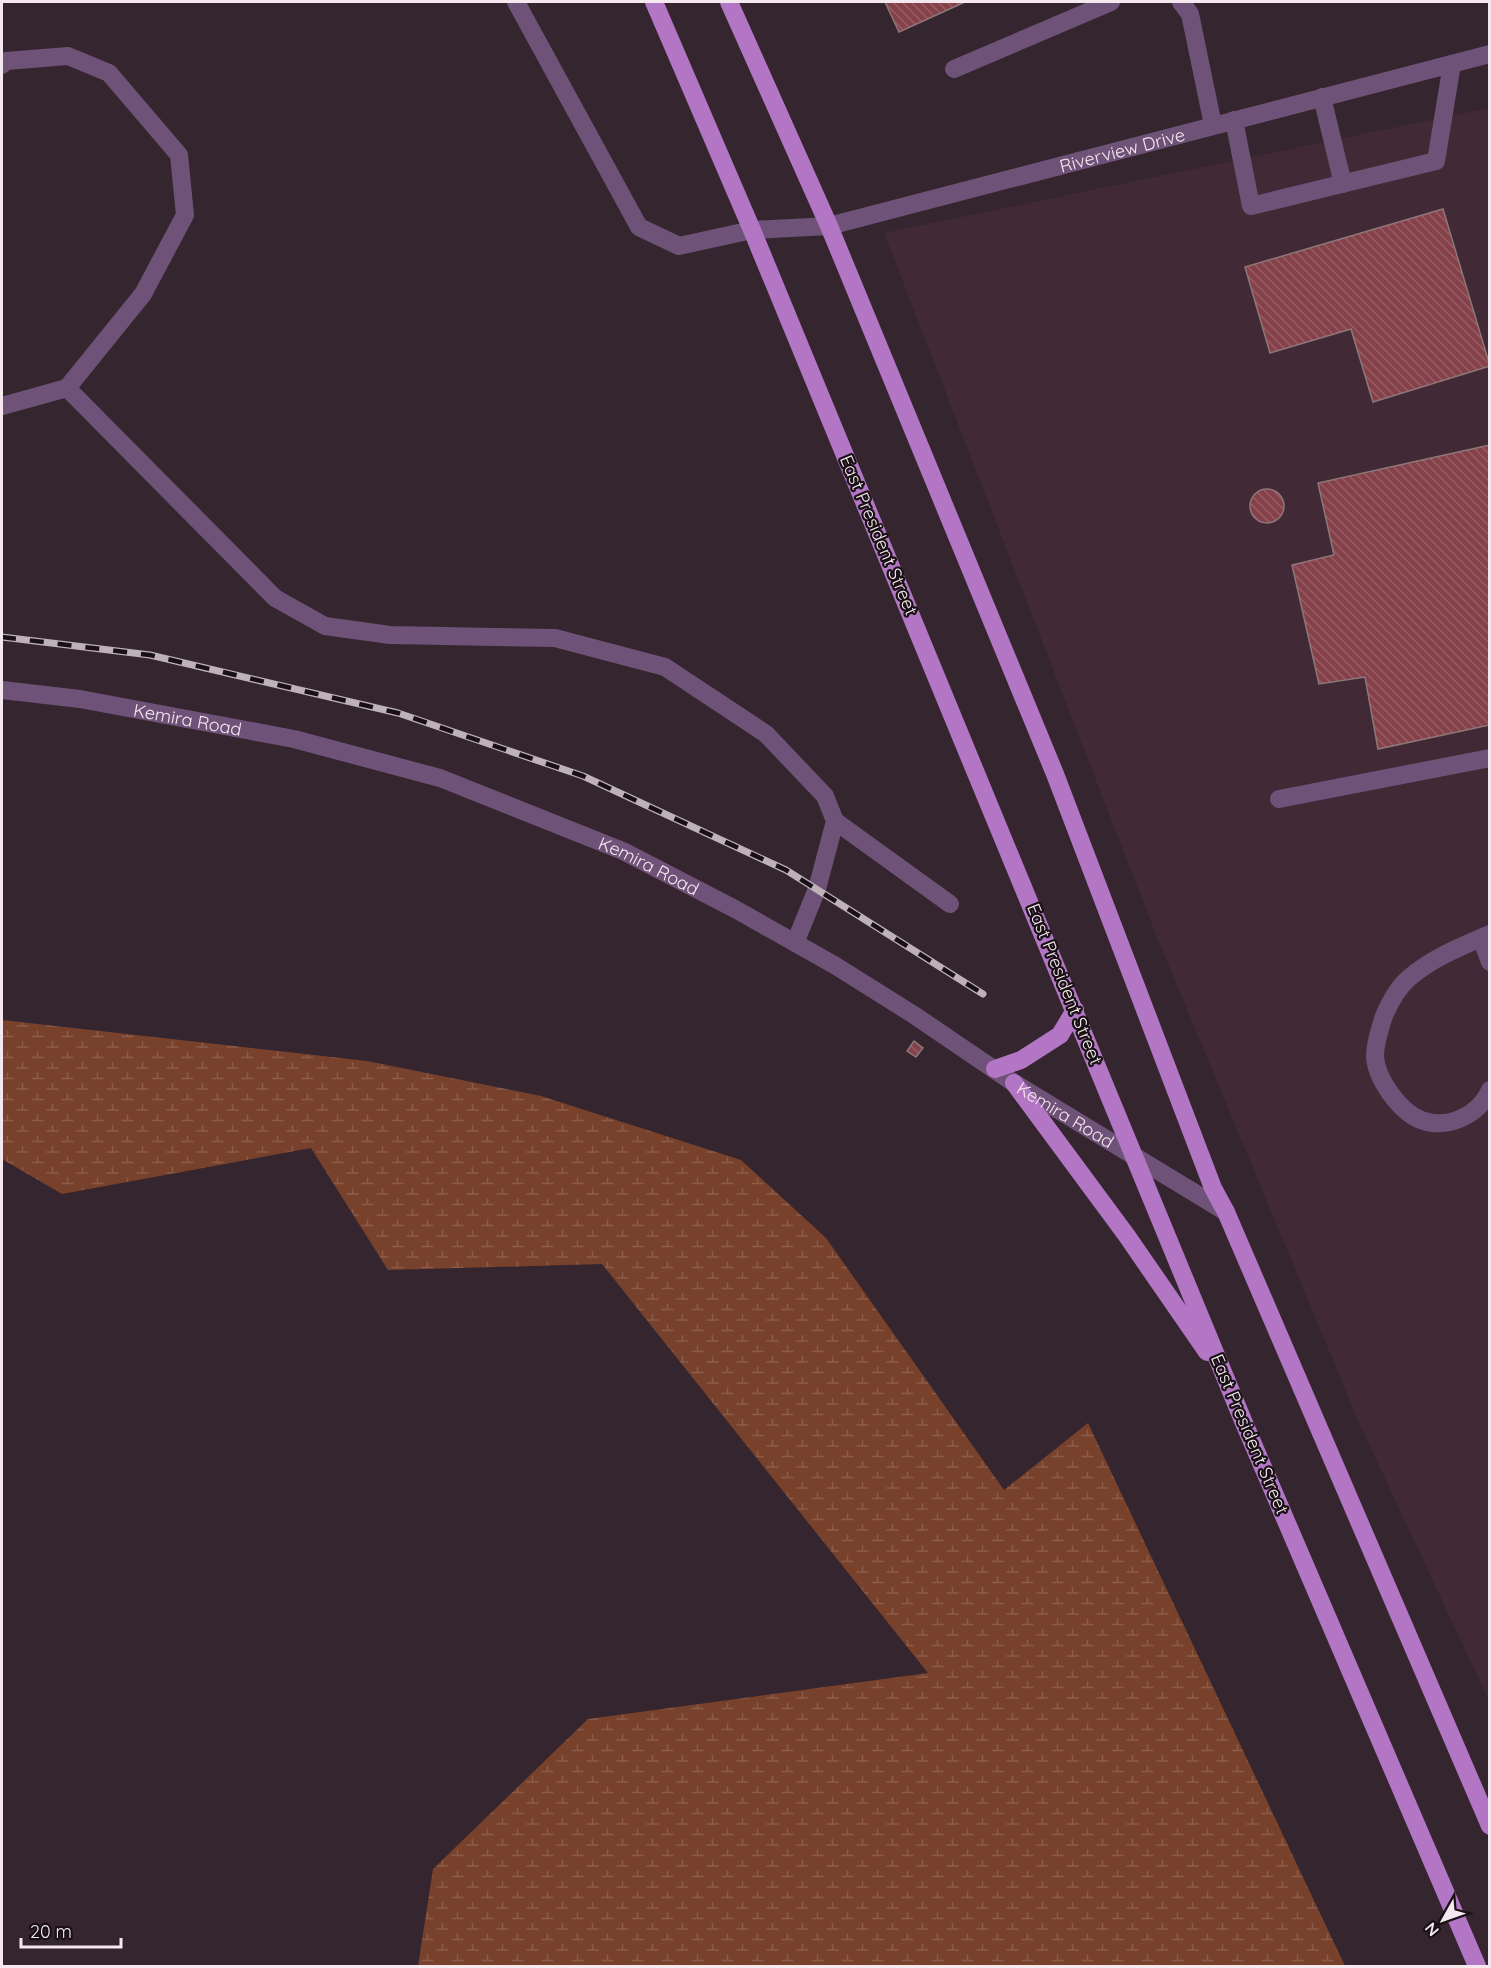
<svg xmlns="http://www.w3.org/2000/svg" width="1491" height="1968" font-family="Quicksand,sans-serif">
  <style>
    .built { fill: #412936 }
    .wetland { fill: url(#wetland-marsh) }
    .building { fill: url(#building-back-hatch); stroke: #8e7778; stroke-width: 1.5 }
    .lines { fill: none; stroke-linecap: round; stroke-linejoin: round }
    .lane { stroke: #6f5278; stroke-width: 18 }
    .street { stroke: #6f5278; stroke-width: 18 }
    .primary { stroke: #b276c5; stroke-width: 18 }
    .rail-casing { stroke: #beb1b8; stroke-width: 7 }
    .rail { stroke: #181014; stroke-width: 4.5; stroke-dasharray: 14; stroke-linecap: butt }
    .labels { text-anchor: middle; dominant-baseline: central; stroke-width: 4.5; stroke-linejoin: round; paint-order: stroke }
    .street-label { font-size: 18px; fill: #f5e9ef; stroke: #181014 }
  </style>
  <defs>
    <pattern id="wetland-marsh" width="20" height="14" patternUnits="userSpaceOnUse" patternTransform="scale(1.5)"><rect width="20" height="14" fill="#78412b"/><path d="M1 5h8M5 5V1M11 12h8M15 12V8" fill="none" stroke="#8c5c4a"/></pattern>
    <pattern id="building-back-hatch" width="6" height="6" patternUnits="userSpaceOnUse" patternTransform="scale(1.5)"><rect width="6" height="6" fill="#85414a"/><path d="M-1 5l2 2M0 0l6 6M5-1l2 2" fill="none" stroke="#975c64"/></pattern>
  </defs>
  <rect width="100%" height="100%" fill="#35252e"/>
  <polygon class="built" points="1489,108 1489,1701 1360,1425 1156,935 884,233"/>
  <polygon class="wetland" points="2,1020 367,1061 541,1096 741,1160 826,1238 1004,1490 1088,1423 1345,1966 418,1966 433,1869 588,1719 928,1673 602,1264 388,1270 311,1148 62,1194 2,1159"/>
  <g class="building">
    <polygon points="885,2 965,2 899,32"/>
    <polygon points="1443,209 1490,366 1373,402 1351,329 1270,353 1245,267"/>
    <polygon points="1490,445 1490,725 1378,749 1365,677 1319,684 1292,565 1334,555 1318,483"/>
    <circle cx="1267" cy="506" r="17"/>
    <polygon points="914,1041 923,1048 916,1057 907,1051"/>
  </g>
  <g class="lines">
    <g class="lane">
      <polyline points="516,2 639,227 679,246 752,230"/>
      <polyline points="1181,2 1190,14 1213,125"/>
      <polyline points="2,65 6,61 68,56 109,73 179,155 185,215 143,294 67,388 2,406"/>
      <polyline points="954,69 1111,2"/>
      <polyline points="1322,97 1343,184"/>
      <polyline points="1234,120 1251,206 1436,161 1452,64"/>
      <polyline points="67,388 275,598 325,626 390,635 555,638 665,667 766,734 825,796 835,821 817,889 795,943"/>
      <polyline points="1279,799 1490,758"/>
      <polyline points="835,821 950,904"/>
      <path d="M 1490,934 C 1462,946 1432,958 1409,978 C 1397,988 1390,1002 1384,1016 C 1380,1028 1375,1043 1375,1056 C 1376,1079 1400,1112 1421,1120 C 1448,1130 1479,1115 1490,1090"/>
      <polyline points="1481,938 1490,962"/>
    </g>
    <g class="street">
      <path id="s1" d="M 752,230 L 829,226 L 1490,54"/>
      <path id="s2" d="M 2,690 L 80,699 L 294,739 L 440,778 L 623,851 L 735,909 L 836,966 L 914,1015 L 1014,1083 L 1226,1212"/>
    </g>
    <g class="primary">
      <polyline points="654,2 752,230 1244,1423 1477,1966"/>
      <polyline points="729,2 829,226 1055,774 1213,1188 1226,1212 1490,1826"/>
      <polyline points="995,1069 1021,1060 1060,1035 1075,1010"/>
      <polyline points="1014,1083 1127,1236 1207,1352"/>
    </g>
    <g class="rail-casing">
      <polyline id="rail" points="2,637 150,655 398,713 583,776 786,870 983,994"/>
    </g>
    <use href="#rail" class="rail"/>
  </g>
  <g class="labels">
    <g class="street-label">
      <text stroke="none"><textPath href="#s1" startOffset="380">Riverview Drive</textPath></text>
      <text transform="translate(879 535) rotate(67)">East President Street</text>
      <text stroke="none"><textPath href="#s2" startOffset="188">Kemira Road</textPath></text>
      <text stroke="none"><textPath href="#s2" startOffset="674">Kemira Road</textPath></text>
      <text transform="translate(1065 984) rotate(68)">East President Street</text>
      <text stroke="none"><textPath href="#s2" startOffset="1160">Kemira Road</textPath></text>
      <text transform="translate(1250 1434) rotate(67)">East President Street</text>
    </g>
  </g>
  <rect width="1491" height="1968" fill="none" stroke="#f5e9ef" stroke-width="6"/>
  <g transform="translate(1443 1920) rotate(230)" stroke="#181014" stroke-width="4.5" paint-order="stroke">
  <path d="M0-4.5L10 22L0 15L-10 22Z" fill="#f5e9ef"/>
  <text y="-9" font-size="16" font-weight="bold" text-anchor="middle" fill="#f5e9ef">N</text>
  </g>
  <path d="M21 1938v9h100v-9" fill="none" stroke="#f5e9ef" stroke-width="3"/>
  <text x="30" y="1938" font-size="18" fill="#f5e9ef" stroke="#181014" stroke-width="4.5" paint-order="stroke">20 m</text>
</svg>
